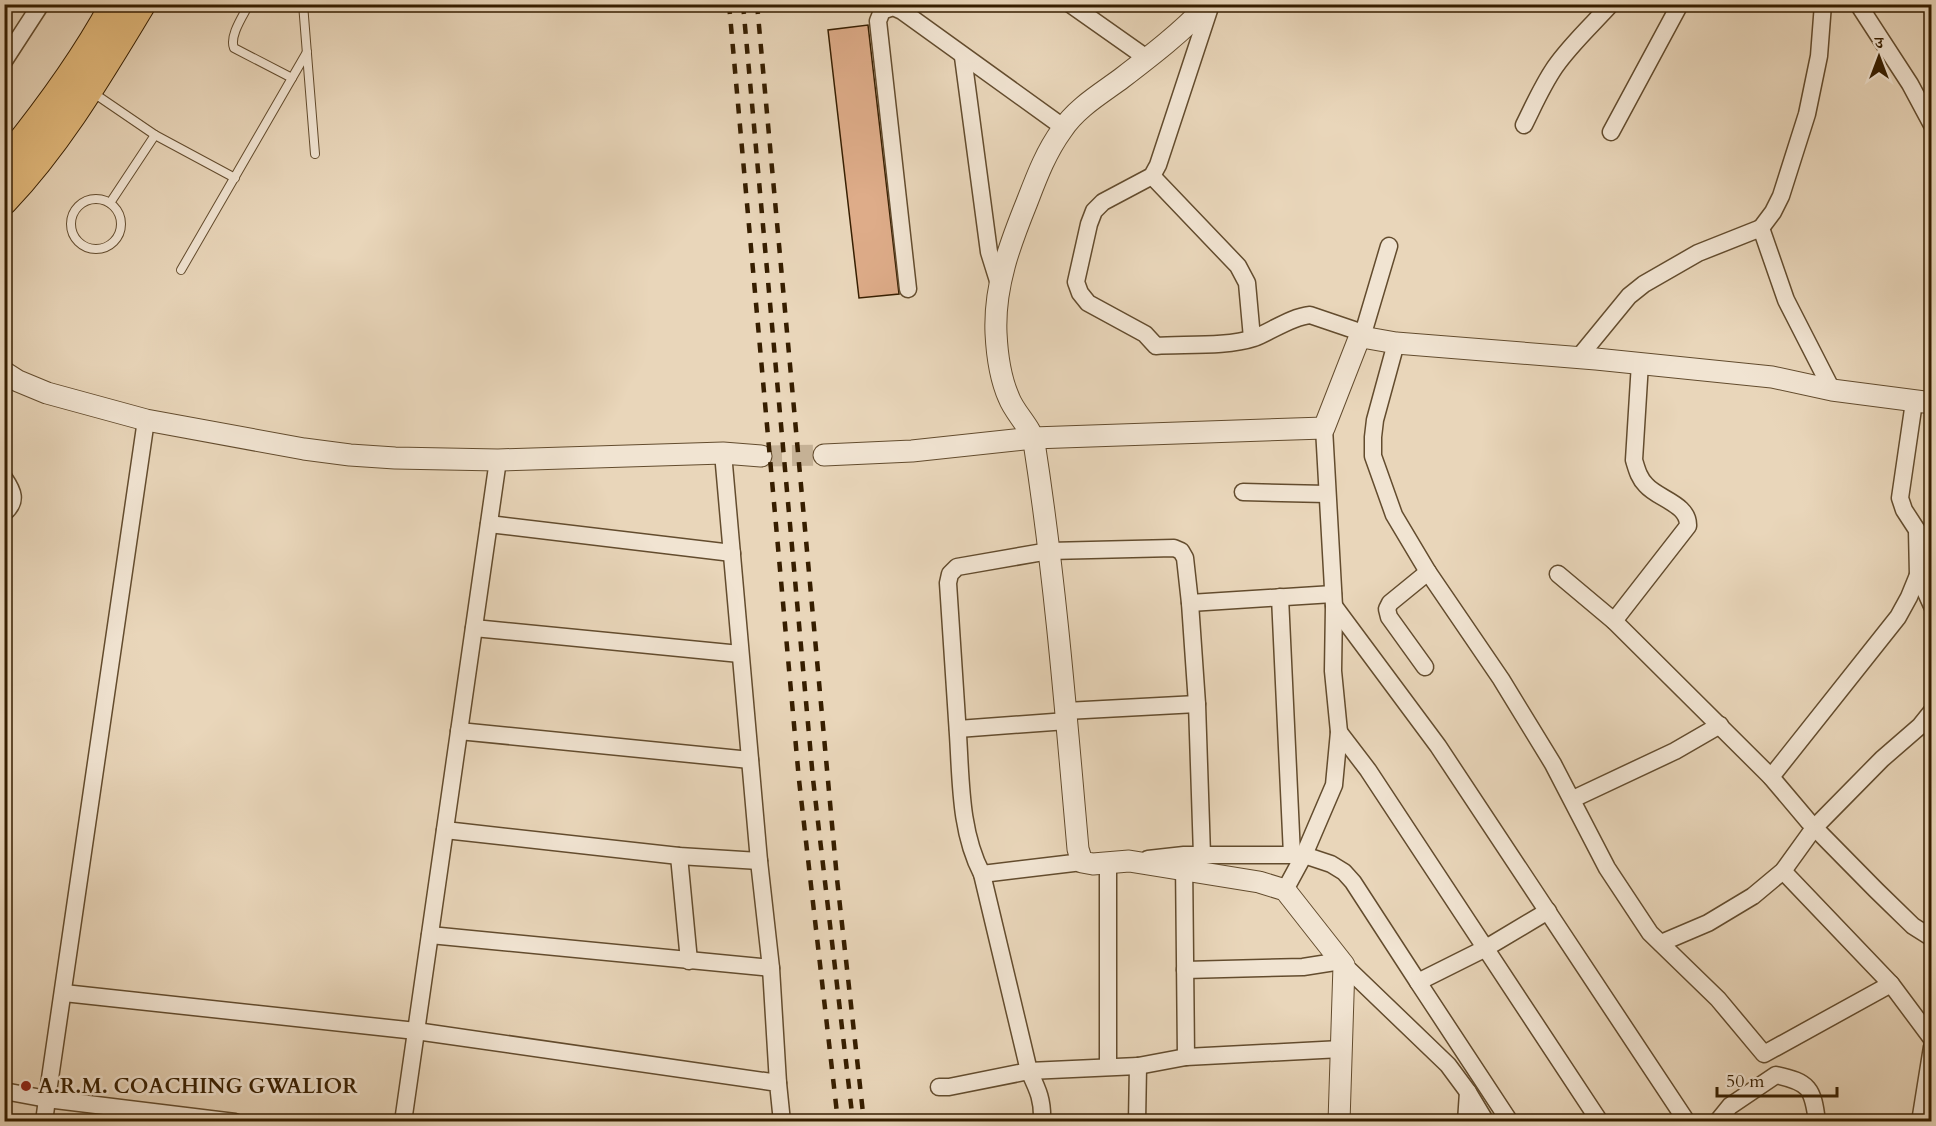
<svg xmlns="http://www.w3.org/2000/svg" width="1936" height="1126" font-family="Cardo,'Noto Serif Devanagari',serif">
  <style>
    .building { fill: #deac89; stroke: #361e00; stroke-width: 1.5 }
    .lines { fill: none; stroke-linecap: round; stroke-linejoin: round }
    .tertiary-tunnel { stroke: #c5b195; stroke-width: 21; stroke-dasharray: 21 10; stroke-linecap: butt }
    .service-casing { stroke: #634c2e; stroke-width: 10 }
    .minor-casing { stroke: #634c2e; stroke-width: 19 }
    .tertiary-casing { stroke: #634c2e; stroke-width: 23 }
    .primary-casing { stroke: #361e00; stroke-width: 29 }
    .service { stroke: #f1e4d2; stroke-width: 8 }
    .minor { stroke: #f1e4d2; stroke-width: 16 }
    .tertiary { stroke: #f1e4d2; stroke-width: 21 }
    .primary { stroke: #e4bb7d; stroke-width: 27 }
    .rail { stroke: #361e00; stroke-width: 4.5; stroke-dasharray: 10 10; stroke-linecap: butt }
    .poi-dot { fill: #8f2418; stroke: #f1e4d2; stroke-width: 2 }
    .labels { text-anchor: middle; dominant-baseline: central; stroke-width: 5; stroke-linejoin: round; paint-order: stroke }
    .poi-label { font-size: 21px; font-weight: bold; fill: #361e00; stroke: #f1e4d2; text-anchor: start }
  </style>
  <rect width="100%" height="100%" fill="#e9d6ba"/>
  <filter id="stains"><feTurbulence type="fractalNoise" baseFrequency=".00333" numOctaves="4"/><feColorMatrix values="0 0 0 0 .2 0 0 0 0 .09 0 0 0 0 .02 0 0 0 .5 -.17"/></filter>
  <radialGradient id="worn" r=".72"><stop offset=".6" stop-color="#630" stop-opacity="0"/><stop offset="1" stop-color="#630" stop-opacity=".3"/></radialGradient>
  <polygon class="building" points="868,25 899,294 859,298 828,30"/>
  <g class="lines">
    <polyline class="tertiary-tunnel" points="761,456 824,455"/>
    <g class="service-casing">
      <g id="service">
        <path d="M 249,4 C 243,16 229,36 234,48 L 292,78"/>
        <polyline points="303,4 315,154"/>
        <polyline points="92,92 155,135 235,178"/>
        <circle cx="96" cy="224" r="25"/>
        <polyline points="110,203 155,135"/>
        <polyline points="181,270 307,52"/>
      </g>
    </g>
    <g class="minor-casing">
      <g id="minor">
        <polyline points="1070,4 1148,59"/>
        <path d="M 1211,4 L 1158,165 L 1152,176 L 1103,202 L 1094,211 L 1089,224 L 1076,282 L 1080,293 L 1088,303 L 1145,334 L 1156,346 C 1184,344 1227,347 1254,338 C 1272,331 1291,317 1310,315 L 1363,333"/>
        <polyline points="1858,4 1910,84 1932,125"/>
        <polyline points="963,57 989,252 999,284"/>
        <polyline points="4,61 41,4"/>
        <path d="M 1524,125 C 1534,105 1542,86 1555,67 C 1571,44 1592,25 1611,4"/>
        <polyline points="1611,132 1680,4"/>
        <polyline points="1152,176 1238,266 1247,283 1252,338"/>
        <polyline points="1761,228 1773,212 1781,196 1807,114 1819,56 1823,4"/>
        <polyline points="908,289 878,21 882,11 893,7 902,11 1063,127"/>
        <polyline points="1362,337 1389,246"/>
        <polyline points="1396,343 1375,420 1373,437 1373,456 1394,515 1428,572 1501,679 1553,764 1607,868 1650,933 1718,999 1764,1054 1891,984"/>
        <polyline points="1579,357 1629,296 1644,284 1698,253 1761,228 1786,300 1832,390"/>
        <polyline points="1914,402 1900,498 1904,510 1917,530 1918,575 1932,606"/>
        <polyline points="723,453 759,861 771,968 778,1083"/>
        <path d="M 4,478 C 13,491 18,501 4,513"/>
        <polyline points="1243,492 1327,494"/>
        <polyline points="489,524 732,553"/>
        <polyline points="1558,574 1614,621 1771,777 1809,822 1876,890 1913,926 1932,938"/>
        <polyline points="1280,597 1292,855"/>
        <polyline points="1190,603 1333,594"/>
        <polyline points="1334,606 1438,746 1687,1122"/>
        <path d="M 1614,621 L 1688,526 C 1689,504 1658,499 1646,485 C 1639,478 1637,470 1634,460 L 1640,363"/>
        <polyline points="474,628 740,654"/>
        <polyline points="1425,667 1389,617 1387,609 1390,603 1428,572"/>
        <polyline points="1066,711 1197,704"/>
        <polyline points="958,729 1067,721"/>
        <polyline points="459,731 750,760"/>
        <polyline points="1339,732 1368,770 1600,1122"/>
        <polyline points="1771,777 1898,617 1909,597 1918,575"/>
        <polyline points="1573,799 1675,751 1720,725"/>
        <polyline points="445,830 679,856 759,861"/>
        <polyline points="679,856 689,961"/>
        <polyline points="1148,859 1184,855 1304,855 1331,864 1344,872 1353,882 1418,982 1486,948 1548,911"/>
        <polyline points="1184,860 1186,1057"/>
        <polyline points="1783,871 1891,984 1932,1039"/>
        <polyline points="982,874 1082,862"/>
        <polyline points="1285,890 1304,855 1334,785 1339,732 1333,671 1334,606 1324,428"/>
        <polyline points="430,935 771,968"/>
        <polyline points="1661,943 1708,923 1753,896 1783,871 1814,828 1882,759 1920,726 1932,711"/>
        <polyline points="1344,965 1448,1065 1468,1092 1486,1122"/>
        <polyline points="1185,970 1303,967 1341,961"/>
        <polyline points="1418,982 1510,1122"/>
        <polyline points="64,993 416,1031 778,1083 782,1122"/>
        <polyline points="1108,1066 1108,863"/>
        <polyline points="939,1087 949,1087 1029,1071 1138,1066 1186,1057 1341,1049"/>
        <polyline points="4,1091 47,1099 146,420"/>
        <polyline points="44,1122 47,1099 235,1122"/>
        <polyline points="403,1122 498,460"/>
        <path d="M 1042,1122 C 1043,1100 1038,1090 1029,1071 L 982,874 C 960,832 961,782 958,735 C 955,684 951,634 948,583 L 950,574 L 957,567 L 1049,551 L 1174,548 L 1181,551 L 1185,558 L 1190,603 L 1197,704 L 1202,855"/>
        <polyline points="1137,1122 1138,1066"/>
        <polyline points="1466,1122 1468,1092"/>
        <path d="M 1717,1122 L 1730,1106 L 1776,1075 C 1809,1082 1813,1088 1817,1122"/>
        <polyline points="1920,1122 1932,1047"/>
      </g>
    </g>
    <g class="tertiary-casing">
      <g id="tertiary">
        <path d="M 1208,4 C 1182,32 1152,55 1122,78 C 1102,93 1076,108 1062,130 C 1046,152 1037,176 1027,202 C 1010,244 994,286 996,333 C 997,354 1000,378 1009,398 C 1014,412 1032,429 1034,442 C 1055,577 1066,713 1078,849 L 1082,862 L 1093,864 L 1129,861 L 1259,882 L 1285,890 L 1344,965 L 1339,1122"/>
        <polyline points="4,372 18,381 47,393 146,420 304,449 350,455 395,458 498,460 723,453 761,456"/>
        <polyline points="824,455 912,451 1033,438 1324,428 1358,341 1362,337 1396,343 1596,359 1772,377 1832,390 1932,403"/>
      </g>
    </g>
    <g class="primary-casing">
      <g id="primary">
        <path d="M 4,163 C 44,114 84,60 114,4"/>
        <path d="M 4,201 C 60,142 100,73 142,4"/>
      </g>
    </g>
    <use href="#service" class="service"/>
    <use href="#minor" class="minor"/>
    <use href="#tertiary" class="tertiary"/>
    <use href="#primary" class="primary"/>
    <g class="rail">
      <polyline points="729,4 799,780 838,1122"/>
      <polyline points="743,4 813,779 853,1122"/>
      <polyline points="757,4 837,879 864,1122"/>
    </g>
  </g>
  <circle class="poi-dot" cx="26" cy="1086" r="6"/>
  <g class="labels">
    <g class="poi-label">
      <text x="38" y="1086">A.R.M. COACHING GWALIOR</text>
    </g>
  </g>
  <rect width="1936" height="1126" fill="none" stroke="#e9d6ba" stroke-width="24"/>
  <rect x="6" y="6" width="1924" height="1114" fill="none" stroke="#361e00" stroke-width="3"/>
  <rect x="12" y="12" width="1912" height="1102" fill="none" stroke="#361e00" stroke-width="1.5"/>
  <g transform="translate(1879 57)" stroke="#f1e4d2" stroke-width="4.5" paint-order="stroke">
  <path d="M0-4.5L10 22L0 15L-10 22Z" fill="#361e00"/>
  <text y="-9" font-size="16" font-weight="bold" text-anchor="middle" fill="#361e00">उ</text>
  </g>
  <path d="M1717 1087v9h120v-9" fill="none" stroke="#361e00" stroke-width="3"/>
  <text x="1726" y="1087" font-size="18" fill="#361e00" stroke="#f1e4d2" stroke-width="4.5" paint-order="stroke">50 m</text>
  <rect width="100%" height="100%" filter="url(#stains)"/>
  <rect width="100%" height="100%" fill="url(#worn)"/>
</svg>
